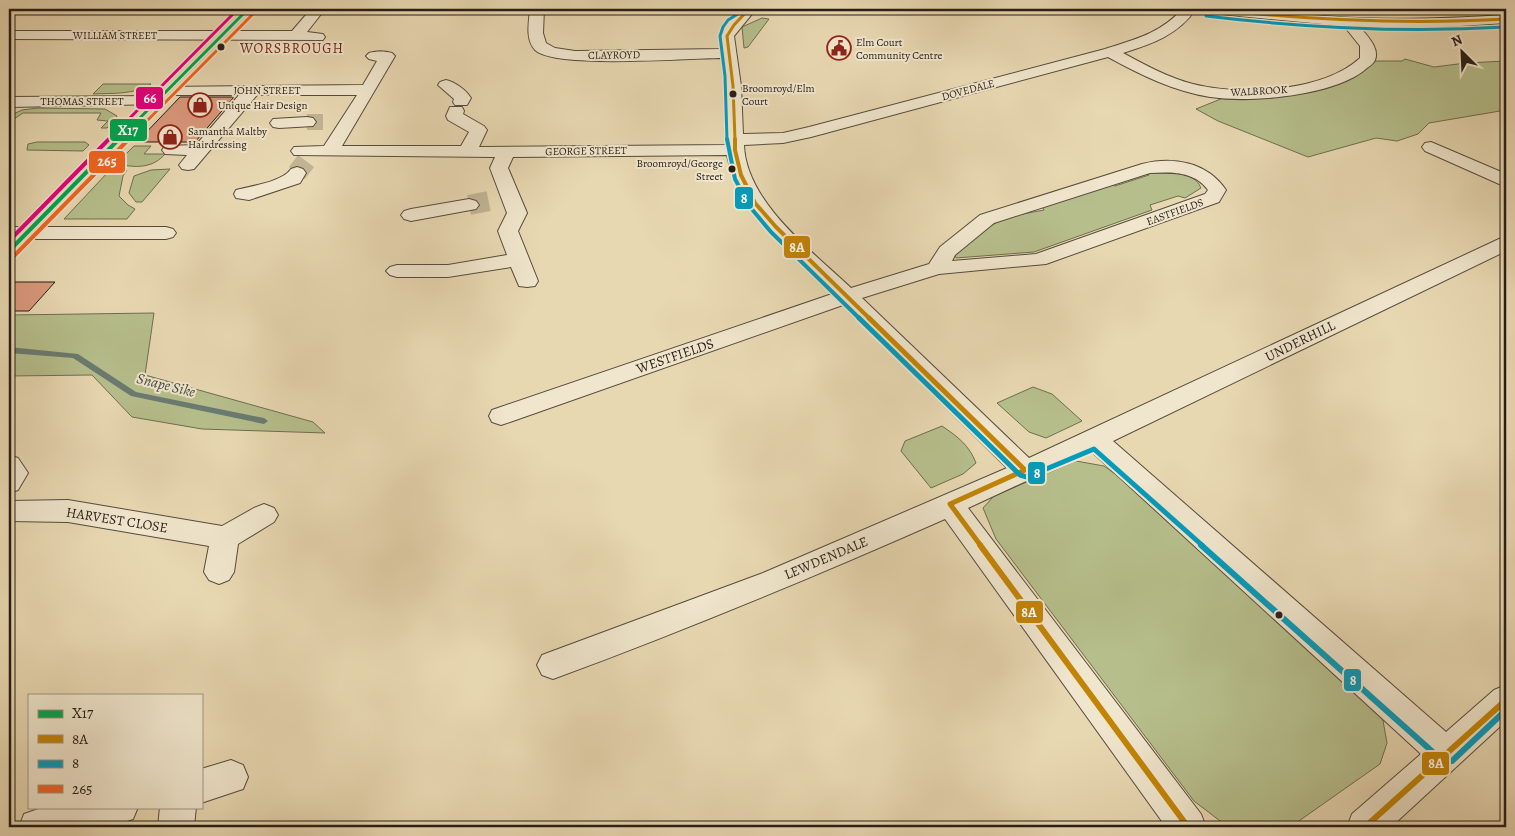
<svg xmlns="http://www.w3.org/2000/svg" width="1515" height="836" font-family="Alegreya,serif">
  <style>
    .green { fill: #b6bf8c; stroke: #6e6e51 }
    .lines { fill: none; stroke-linecap: round; stroke-linejoin: round }
    .stream { fill: #6a7b72; fill-rule: evenodd }
    .building { fill: #db9a7d; stroke: #271d16 }
    .minor-tunnel-far1 { stroke: #c1b393; stroke-width: 16; stroke-dasharray: 16 8; stroke-linecap: butt }
    .minor-tunnel { stroke: #c1b393; stroke-width: 20; stroke-dasharray: 20 10; stroke-linecap: butt }
    .minor-casing { stroke: #574c3d; stroke-width: 2 }
    .trunk-casing { stroke: #271d16; stroke-width: 1 }
    .minor { fill: #f0e6cd; fill-rule: evenodd }
    .trunk { fill: #e8d8b2; fill-rule: evenodd }
    .bus-1-far1-casing { stroke: #f0e6cd; stroke-width: 5.5 }
    .bus-1-casing { stroke: #f0e6cd; stroke-width: 7 }
    .bus-2-far3-casing { stroke: #f0e6cd; stroke-width: 5.5 }
    .bus-2-far2-casing { stroke: #f0e6cd; stroke-width: 7 }
    .bus-2-far1-casing { stroke: #f0e6cd; stroke-width: 9 }
    .bus-2-casing { stroke: #f0e6cd; stroke-width: 10 }
    .bus-3-far3-casing { stroke: #f0e6cd; stroke-width: 5.5 }
    .bus-3-far2-casing { stroke: #f0e6cd; stroke-width: 7 }
    .bus-3-far1-casing { stroke: #f0e6cd; stroke-width: 9 }
    .bus-3-casing { stroke: #f0e6cd; stroke-width: 10 }
    .bus-4-far1-casing { stroke: #f0e6cd; stroke-width: 5.5 }
    .bus-4-casing { stroke: #f0e6cd; stroke-width: 7 }
    .bus-5-far1-casing { stroke: #f0e6cd; stroke-width: 5.5 }
    .bus-5-casing { stroke: #f0e6cd; stroke-width: 7 }
    .bus-1-far1 { stroke: #00a651; stroke-width: 3 }
    .bus-1 { stroke: #00a651; stroke-width: 4 }
    .bus-2-far3 { stroke: #c38406; stroke-width: 3 }
    .bus-2-far2 { stroke: #c38406; stroke-width: 4 }
    .bus-2-far1 { stroke: #c38406; stroke-width: 5 }
    .bus-2 { stroke: #c38406; stroke-width: 6 }
    .bus-3-far3 { stroke: #049bbc; stroke-width: 3 }
    .bus-3-far2 { stroke: #049bbc; stroke-width: 4 }
    .bus-3-far1 { stroke: #049bbc; stroke-width: 5 }
    .bus-3 { stroke: #049bbc; stroke-width: 6 }
    .bus-4-far1 { stroke: #f26522; stroke-width: 3 }
    .bus-4 { stroke: #f26522; stroke-width: 4 }
    .bus-5-far1 { stroke: #e5007d; stroke-width: 3 }
    .bus-5 { stroke: #e5007d; stroke-width: 4 }
    .bus-dot { fill: #271d16; stroke: #f0e6cd; stroke-width: 2 }
    .labels { text-anchor: middle; dominant-baseline: central; stroke-width: 4; stroke-linejoin: round; paint-order: stroke }
    .far-street-label { font-size: 11px; fill: #271d16; stroke: #f0e6cd }
    .far-poi-label { font-size: 11px; fill: #271d16; stroke: #f0e6cd; text-anchor: start }
    .far-bus-label { font-size: 11px; fill: #271d16; stroke: #f0e6cd; text-anchor: start }
    .far-quarter-label { font-size: 14px; letter-spacing: 1px; fill: #7a1f14; stroke: #f0e6cd }
    .street-label { font-size: 14px; fill: #271d16; stroke: #f0e6cd }
    .water-label { font-size: 15px; font-style: italic; fill: #494c44; stroke: #f0e6cd }
    .line-badge { stroke: #f0e6cd; stroke-width: 2 }
    .badge-label { font-size: 14px; text-anchor: middle; font-weight: bold; fill: #fff }
  </style>
  <rect width="100%" height="100%" fill="#e8d8b2"/>
  <filter id="stains"><feTurbulence type="fractalNoise" baseFrequency=".004" numOctaves="4"/><feColorMatrix values="0 0 0 0 .2 0 0 0 0 .09 0 0 0 0 .02 0 0 0 .5 -.17"/></filter>
  <radialGradient id="worn" r=".72"><stop offset=".6" stop-color="#630" stop-opacity="0"/><stop offset="1" stop-color="#630" stop-opacity=".3"/></radialGradient>
  <g class="green">
    <polygon points="762,18 769,19 748,47 744,48 742,27"/>
    <polygon points="1405,59 1434,67 1466,63 1506,61 1506,110 1429,123 1418,134 1397,141 1376,138 1308,157 1218,121 1196,109 1228,96 1342,82 1363,72 1375,61 1402,61"/>
    <path d="M 103,84 L 151,84 C 135,95 111,93 93,94 Z"/>
    <polygon points="38,108 105,109 117,116 115,120 107,128 101,128 108,121 97,120 101,113 23,113 14,119 9,119 9,116 22,110"/>
    <polygon points="37,142 85,142 89,145 83,151 27,150 28,144"/>
    <path d="M 134,146 L 151,146 L 144,154 L 165,154 C 154,167 139,168 123,165 L 122,158 Z"/>
    <polygon points="170,169 142,202 136,202 129,193 134,176 151,170"/>
    <path d="M 1155,169 C 1173,172 1193,170 1201,188 L 1185,198 L 1178,196 L 1150,205 L 1152,210 L 1034,252 L 956,258 L 953,253 L 981,231 L 1007,217 L 1044,210 L 1042,206 L 1106,183 L 1115,186 L 1149,175 L 1145,171 Z"/>
    <polygon points="127,170 123,176 119,196 128,205 135,209 127,219 64,219 109,171"/>
    <polygon points="154,313 145,375 313,422 325,433 202,429 132,417 92,375 9,376 9,315"/>
    <polygon points="1033,387 1052,394 1082,421 1046,438 1029,432 997,403"/>
    <path d="M 942,426 C 958,437 969,445 976,463 L 963,474 L 931,488 L 901,451 L 905,441 Z"/>
    <polygon points="1076,461 1104,466 1147,497 1382,715 1387,743 1380,764 1296,823 1287,827 1232,827 1224,824 1194,801 996,539 983,508 994,496"/>
  </g>
  <g class="lines">
    <polygon class="stream" points="9,347 78,354 136,392 264,418 268,421 264,424 131,396 73,358 9,353"/>
  </g>
  <g class="building">
    <polygon points="180,97 234,97 195,142 137,142"/>
    <polygon points="15,282 55,282 29,311 9,311 9,289"/>
  </g>
  <g class="lines">
    <polyline class="minor-tunnel-far1" points="307,122 327,122"/>
    <g class="minor-tunnel">
      <polyline points="297,173 306,161"/>
      <polyline points="469,205 489,201"/>
    </g>
    <g class="minor-casing">
      <g id="minor">
        <polygon points="311,9 325,9 307,32 323,34 325,37 323,40 9,39 9,31 292,31"/>
        <path d="M 530,9 L 544,9 L 543,33 L 546,43 L 555,48 L 575,51 L 721,49 C 719,27 728,23 742,9 L 756,9 L 734,36 L 741,86 L 743,134 L 783,133 L 809,127 L 1105,49 C 1133,40 1162,33 1182,9 L 1196,9 C 1178,35 1152,44 1123,53 C 1145,65 1169,78 1193,84 C 1241,96 1323,92 1360,58 L 1360,46 L 1344,26 L 1207,13 L 1202,12 L 1200,9 C 1253,9 1304,16 1357,18 C 1407,20 1456,18 1506,15 L 1506,23 L 1430,28 L 1360,27 C 1367,36 1380,48 1375,60 C 1374,63 1370,66 1367,68 C 1336,96 1251,103 1210,97 C 1173,91 1141,75 1108,57 L 811,137 L 783,143 L 744,145 C 746,202 812,251 851,288 L 929,264 L 940,247 L 980,215 L 1142,164 C 1173,156 1207,162 1226,190 L 1219,202 L 1046,264 L 939,274 L 862,298 L 1029,458 L 1499,239 L 1506,237 L 1506,251 L 1113,441 L 1446,732 L 1494,690 L 1506,685 L 1506,721 L 1391,827 L 1347,827 L 1352,814 L 1421,754 L 1091,451 L 968,508 L 1201,814 L 1206,827 L 1166,827 L 945,519 C 816,576 686,630 553,679 L 542,675 L 537,665 L 542,655 L 763,573 L 1007,468 L 843,305 L 510,422 L 501,425 L 492,422 L 489,416 L 492,410 L 832,294 L 769,231 L 748,207 L 732,175 L 727,155 L 513,157 L 508,168 L 527,213 L 518,231 L 538,281 L 535,286 L 527,287 L 519,286 L 511,267 L 448,277 L 397,277 L 390,275 L 386,271 L 390,267 L 397,265 L 448,265 L 507,255 L 498,231 L 507,213 L 490,168 L 495,157 L 294,155 L 291,151 L 294,147 L 324,146 L 357,95 L 257,95 L 194,169 L 188,170 L 182,169 L 179,165 L 187,155 L 165,154 L 162,150 L 165,146 L 196,145 L 239,95 L 167,95 L 161,93 L 159,90 L 161,87 L 363,85 L 377,61 L 369,59 L 366,56 L 369,53 C 376,51 385,51 392,53 L 395,56 L 342,146 L 461,146 L 469,132 L 448,120 L 446,116 L 450,107 L 462,107 L 464,111 L 463,114 L 484,126 L 487,130 L 479,147 L 726,145 L 725,86 L 722,58 C 690,58 554,69 535,50 C 525,39 529,22 530,9 ZM 1150,173 C 1171,172 1194,171 1208,190 L 1205,194 L 1036,254 L 952,261 L 955,255 L 994,223 Z"/>
        <path d="M 446,80 C 455,82 466,90 471,98 L 467,105 L 455,105 L 453,102 L 454,99 L 438,85 L 440,82 Z"/>
        <polygon points="156,96 162,98 164,101 162,104 9,107 9,97"/>
        <polygon points="307,117 313,118 316,122 313,126 279,128 273,127 270,123 273,119"/>
        <polygon points="1431,142 1506,174 1506,187 1425,151 1422,147 1425,143"/>
        <path d="M 297,167 L 303,169 L 306,173 L 300,183 L 249,200 L 236,198 L 234,194 L 236,190 C 251,186 282,182 291,169 Z"/>
        <polygon points="469,199 476,201 479,205 476,209 411,221 404,219 401,215 404,211 411,209"/>
        <polygon points="9,227 166,227 173,229 176,233 173,237 166,239 9,239"/>
        <polygon points="9,455 18,458 28,473 18,490 9,493"/>
        <polygon points="68,500 222,526 254,508 264,504 274,508 278,515 274,522 238,544 234,572 229,580 219,584 209,580 204,572 209,546 68,522 9,521 9,501"/>
        <polygon points="231,760 243,765 248,777 243,789 201,803 201,769"/>
        <polygon points="44,807 138,807 133,819 109,827 19,827 24,814"/>
        <polygon points="160,807 196,807 194,827 158,827"/>
      </g>
    </g>
    <g class="trunk-casing">
      <polygon id="trunk" points="240,9 256,9 17,256 9,258 9,239"/>
    </g>
    <use href="#minor" class="minor"/>
    <use href="#trunk" class="trunk"/>
    <g class="bus-1-far1-casing">
      <polyline id="bus-1-far1" points="118,140 248,9"/>
    </g>
    <g class="bus-1-casing">
      <polyline id="bus-1" points="9,251 119,139"/>
    </g>
    <g class="bus-2-far3-casing">
      <g id="bus-2-far3">
        <path d="M 1207,9 C 1307,20 1406,25 1506,19"/>
        <polyline points="735,140 733,86 727,36 734,25 749,9"/>
      </g>
    </g>
    <g class="bus-2-far2-casing">
      <polyline id="bus-2-far2" points="735,139 735,150 741,175 755,203 776,227 870,319"/>
    </g>
    <g class="bus-2-far1-casing">
      <polyline id="bus-2-far1" points="869,318 1025,470 950,504 981,546"/>
    </g>
    <g class="bus-2-casing">
      <g id="bus-2">
        <polyline points="980,545 1188,827"/>
        <polyline points="1365,827 1506,700"/>
      </g>
    </g>
    <g class="bus-3-far3-casing">
      <g id="bus-3-far3">
        <path d="M 1206,16 C 1306,28 1405,33 1506,27"/>
        <polyline points="727,140 725,76 720,36 723,27 728,20 746,9"/>
      </g>
    </g>
    <g class="bus-3-far2-casing">
      <polyline id="bus-3-far2" points="727,139 735,179 750,207 771,232 860,319"/>
    </g>
    <g class="bus-3-far1-casing">
      <polyline id="bus-3-far1" points="859,318 1020,475 1027,477 1094,449 1203,546"/>
    </g>
    <g class="bus-3-casing">
      <polyline id="bus-3" points="1201,545 1444,762 1452,761 1506,710"/>
    </g>
    <g class="bus-4-far1-casing">
      <polyline id="bus-4-far1" points="128,140 253,14"/>
    </g>
    <g class="bus-4-casing">
      <polyline id="bus-4" points="14,256 129,139"/>
    </g>
    <g class="bus-5-far1-casing">
      <polyline id="bus-5-far1" points="108,140 238,9"/>
    </g>
    <g class="bus-5-casing">
      <polyline id="bus-5" points="9,241 109,139"/>
    </g>
    <use href="#bus-1-far1" class="bus-1-far1"/>
    <use href="#bus-1" class="bus-1"/>
    <use href="#bus-2-far3" class="bus-2-far3"/>
    <use href="#bus-2-far2" class="bus-2-far2"/>
    <use href="#bus-2-far1" class="bus-2-far1"/>
    <use href="#bus-2" class="bus-2"/>
    <use href="#bus-3-far3" class="bus-3-far3"/>
    <use href="#bus-3-far2" class="bus-3-far2"/>
    <use href="#bus-3-far1" class="bus-3-far1"/>
    <use href="#bus-3" class="bus-3"/>
    <use href="#bus-4-far1" class="bus-4-far1"/>
    <use href="#bus-4" class="bus-4"/>
    <use href="#bus-5-far1" class="bus-5-far1"/>
    <use href="#bus-5" class="bus-5"/>
  </g>
  <defs>
    <g id="civic-ring" transform="scale(1.25)"><circle r="9.5" fill="#f0e6cd" stroke="#8f2418" stroke-width="1.5"/><path d="M-.6-6.5H3V-4.5H.6V-3L4-1V1h2V6H-6V1h2V-1L-.6-3ZM-1.2 2.5V6h2.4V2.5Z" fill="#8f2418"/></g>
    <g id="shop-ring" transform="scale(1.25)"><circle r="9.5" fill="#f0e6cd" stroke="#8f2418" stroke-width="1.5"/><path d="M-5-2.5h2.3a2.7 3.5 0 0 1 5.4 0H5L5.5 6h-11ZM-1.5-2.5h3a1.5 2.3 0 0 0-3 0Z" fill="#8f2418"/></g>
  </defs>
  <g fill-rule="evenodd">
    <use href="#civic-ring" x="839" y="48"/>
    <use href="#shop-ring" x="200" y="105"/>
    <use href="#shop-ring" x="170" y="137"/>
  </g>
  <g class="bus-dot">
    <circle cx="221" cy="47" r="4.5"/>
    <circle cx="733" cy="94" r="4.5"/>
    <circle cx="732" cy="169" r="4.5"/>
    <circle cx="1279" cy="615" r="4.5"/>
  </g>
  <g class="labels">
    <g class="far-street-label">
      <text x="115" y="35">WILLIAM STREET</text>
      <text transform="translate(614 55) rotate(-1)">CLAYROYD</text>
      <text x="267" y="90">JOHN STREET</text>
      <text transform="translate(968 90) rotate(-15)">DOVEDALE</text>
      <text transform="translate(1259 91) rotate(-3)">WALBROOK</text>
      <text x="82" y="101">THOMAS STREET</text>
      <text transform="translate(586 151) rotate(-1)">GEORGE STREET</text>
      <text transform="translate(1175 212) rotate(-20)">EASTFIELDS</text>
    </g>
    <g class="far-poi-label">
      <text x="856" y="42">Elm Court<tspan x="856" dy="13">Community Centre</tspan></text>
      <text x="218" y="105">Unique Hair Design</text>
      <text x="188" y="131">Samantha Maltby<tspan x="188" dy="13">Hairdressing</tspan></text>
    </g>
    <g class="far-bus-label">
      <text x="742" y="88">Broomroyd/Elm<tspan x="742" dy="13">Court</tspan></text>
      <text x="723" y="163" text-anchor="end">Broomroyd/George<tspan x="723" dy="13">Street</tspan></text>
    </g>
    <g class="far-quarter-label">
      <text x="292" y="48">WORSBROUGH</text>
    </g>
    <g class="street-label">
      <text transform="translate(1300 341) rotate(-26)">UNDERHILL</text>
      <text transform="translate(675 356) rotate(-19)">WESTFIELDS</text>
      <text transform="translate(117 520) rotate(9)">HARVEST CLOSE</text>
      <text transform="translate(826 558) rotate(-23)">LEWDENDALE</text>
    </g>
    <g class="water-label">
      <text transform="translate(166 385) rotate(14)">Snape Sike</text>
    </g>
  </g>
  <g class="line-badge">
    <rect x="135" y="86" width="29" height="24" rx="5" fill="#e5007d"/>
    <rect x="109" y="118" width="39" height="24" rx="5" fill="#00a651"/>
    <rect x="88" y="150" width="38" height="24" rx="5" fill="#f26522"/>
    <rect x="734" y="186" width="20" height="24" rx="5" fill="#049bbc"/>
    <rect x="783" y="235" width="28" height="24" rx="5" fill="#c38406"/>
    <rect x="1027" y="461" width="19" height="24" rx="5" fill="#049bbc"/>
    <rect x="1015" y="600" width="29" height="24" rx="5" fill="#c38406"/>
    <rect x="1343" y="668" width="19" height="24" rx="5" fill="#049bbc"/>
    <rect x="1421" y="751" width="29" height="25" rx="5" fill="#c38406"/>
  </g>
  <g class="badge-label">
    <text x="150" y="103">66</text>
    <text x="128" y="135">X17</text>
    <text x="107" y="166">265</text>
    <text x="744" y="203">8</text>
    <text x="797" y="252">8A</text>
    <text x="1037" y="478">8</text>
    <text x="1029" y="617">8A</text>
    <text x="1353" y="685">8</text>
    <text x="1436" y="768">8A</text>
  </g>
  <rect width="1515" height="836" fill="none" stroke="#e8d8b2" stroke-width="30"/>
  <rect x="10" y="10" width="1495" height="816" fill="none" stroke="#271d16" stroke-width="2.5"/>
  <rect x="15" y="15" width="1485" height="806" fill="none" stroke="#271d16"/>
  <rect x="28" y="694" width="175" height="115" fill="#f0e6cd" stroke="#a09684"/>
  <rect x="38" y="710" width="25" height="8" fill="#00a651" stroke="#a09684"/>
  <text x="72" y="718" font-size="15" fill="#271d16">X17</text>
  <rect x="38" y="735" width="25" height="8" fill="#c38406" stroke="#a09684"/>
  <text x="72" y="744" font-size="15" fill="#271d16">8A</text>
  <rect x="38" y="760" width="25" height="8" fill="#049bbc" stroke="#a09684"/>
  <text x="72" y="768" font-size="15" fill="#271d16">8</text>
  <rect x="38" y="785" width="25" height="8" fill="#f26522" stroke="#a09684"/>
  <text x="72" y="794" font-size="15" fill="#271d16">265</text>
  <g transform="translate(1462 52) rotate(336)" stroke="#f0e6cd" stroke-width="4" paint-order="stroke">
  <path d="M0-4L9 19L0 12L-9 19Z" fill="#271d16"/>
  <text y="-8" font-size="14" font-weight="bold" text-anchor="middle" fill="#271d16">N</text>
  </g>
  <rect width="100%" height="100%" filter="url(#stains)"/>
  <rect width="100%" height="100%" fill="url(#worn)"/>
</svg>
